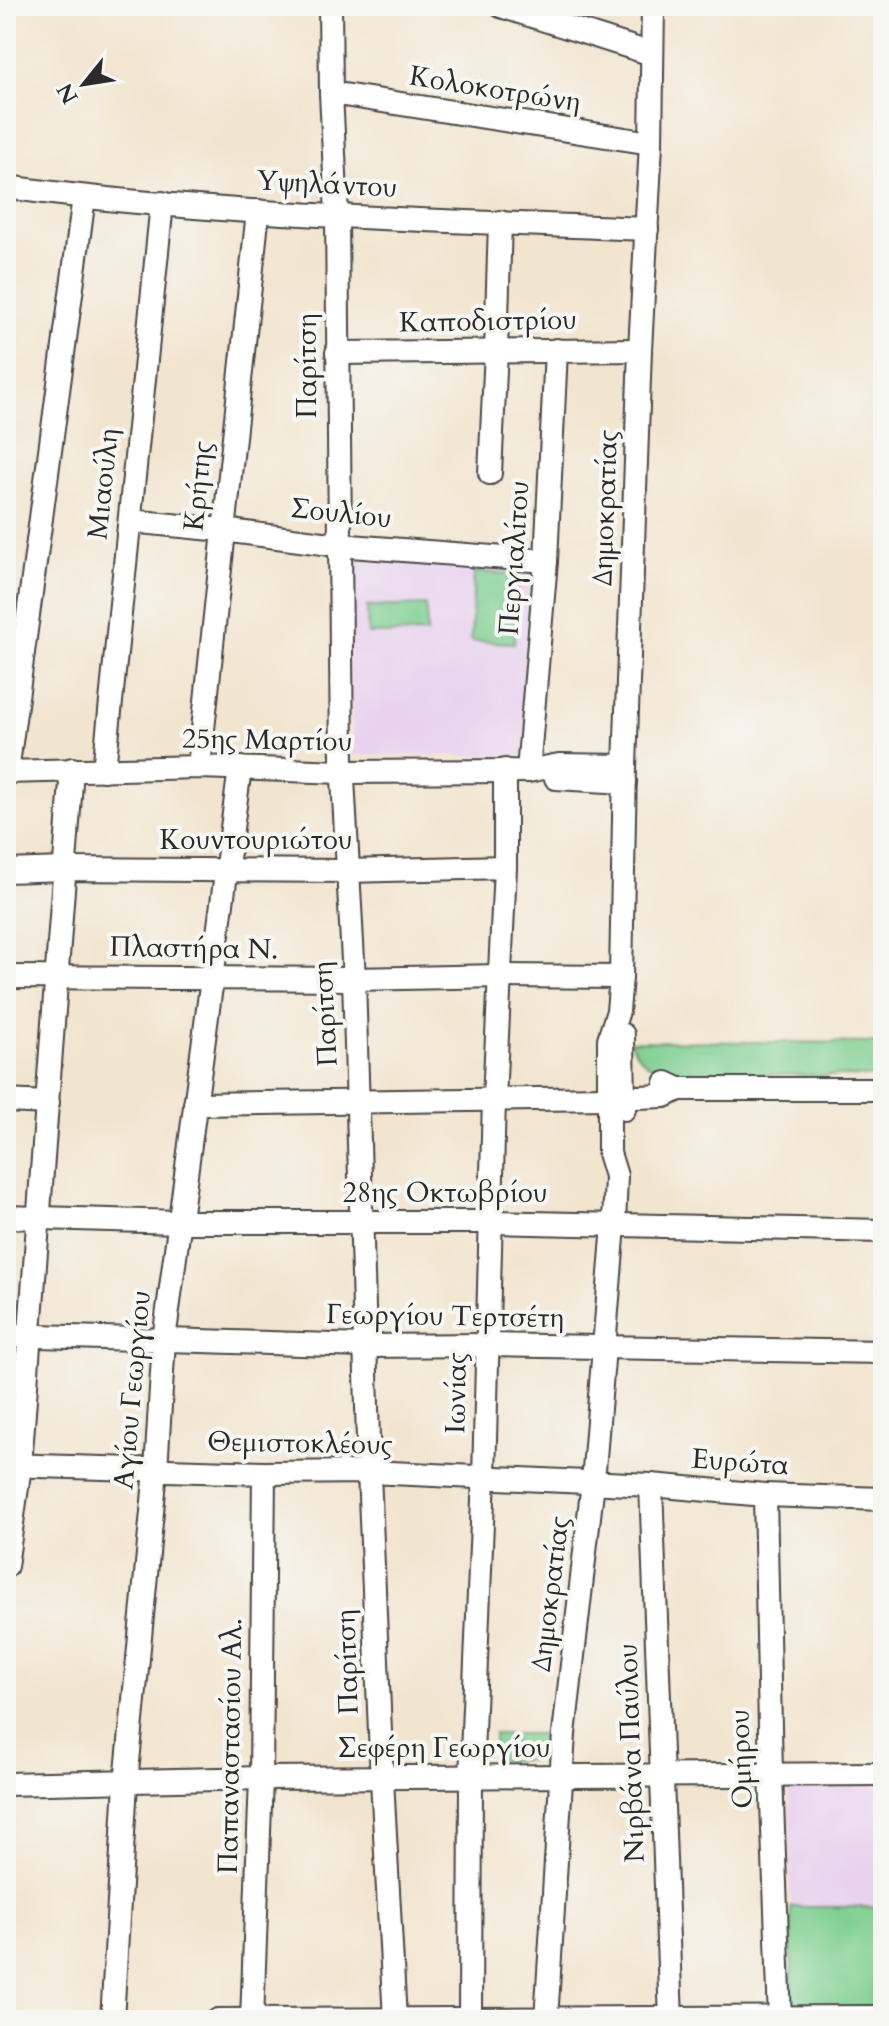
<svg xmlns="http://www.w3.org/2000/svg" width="889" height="2026" font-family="Cardo,serif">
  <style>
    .built { fill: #e8d2ee }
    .green { fill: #7ecf90; stroke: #547d5e; stroke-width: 2 }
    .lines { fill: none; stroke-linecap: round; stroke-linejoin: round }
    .minor-casing { stroke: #494744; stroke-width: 26 }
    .minor { stroke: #fff; stroke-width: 22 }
    .labels { text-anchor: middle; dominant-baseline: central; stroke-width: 8; stroke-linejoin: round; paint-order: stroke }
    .street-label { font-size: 28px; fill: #2b2b2b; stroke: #f6f6f2 }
  </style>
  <rect width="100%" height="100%" fill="#f6f6f2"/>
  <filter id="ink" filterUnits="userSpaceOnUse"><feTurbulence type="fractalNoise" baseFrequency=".0125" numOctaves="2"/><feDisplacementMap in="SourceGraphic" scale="16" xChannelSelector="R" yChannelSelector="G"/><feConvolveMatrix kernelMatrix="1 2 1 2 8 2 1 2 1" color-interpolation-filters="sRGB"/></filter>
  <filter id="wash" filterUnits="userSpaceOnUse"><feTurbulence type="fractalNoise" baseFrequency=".006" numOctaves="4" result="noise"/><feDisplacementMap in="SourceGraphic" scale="32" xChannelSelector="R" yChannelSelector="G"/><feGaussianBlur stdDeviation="1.8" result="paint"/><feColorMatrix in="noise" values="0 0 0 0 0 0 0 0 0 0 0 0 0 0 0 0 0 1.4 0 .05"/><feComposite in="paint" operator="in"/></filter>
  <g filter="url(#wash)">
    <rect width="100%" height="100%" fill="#f2e5cf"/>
    <g class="built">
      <polygon points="345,555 531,571 525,756 353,755"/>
      <polygon points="789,1785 883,1785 883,1907 791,1907"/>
    </g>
    <g class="green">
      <polygon points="474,572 518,574 514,643 471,641"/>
      <polygon points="426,605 427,633 368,634 367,607"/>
      <path d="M 629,1041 L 883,1043 L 883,1077 L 671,1072 C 649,1069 639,1060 629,1041 Z"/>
      <polygon points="494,1734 564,1734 562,1759 494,1761"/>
      <polygon points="791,1907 883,1907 883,2013 792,2013"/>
    </g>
  </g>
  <g filter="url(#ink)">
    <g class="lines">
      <g class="minor-casing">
        <g id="minor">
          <polyline points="330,6 331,93 337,215 342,760 354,979 369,1472 382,1779 395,2020"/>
          <polyline points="501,6 652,54"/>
          <polyline points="331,93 651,143"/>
          <path d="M 6,187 C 218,216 433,220 647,229"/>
          <polyline points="337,353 640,350"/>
          <polyline points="490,473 496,351 500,222"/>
          <polyline points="130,521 223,530 338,545 546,561"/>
          <polyline points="199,767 258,211"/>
          <polyline points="104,770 162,203"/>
          <polyline points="528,771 546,561 556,350"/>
          <polyline points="6,772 199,767 342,772 528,771 559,765 625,766"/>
          <polyline points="7,772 84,197"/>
          <polyline points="556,778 625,782"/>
          <polyline points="6,871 64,869 347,871 505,867"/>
          <polyline points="6,977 354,979 501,976 621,977"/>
          <polyline points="623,1035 624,1109"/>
          <polyline points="666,1083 679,1089 883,1089"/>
          <polyline points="6,1101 48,1103"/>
          <polyline points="195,1104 609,1098 665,1096 679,1089"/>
          <polyline points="6,1217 179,1222 492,1222 883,1231"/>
          <polyline points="6,1335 365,1346 487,1345 883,1352"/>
          <polyline points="6,1465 264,1473 369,1472 651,1485 765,1495 883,1499"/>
          <polyline points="651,1485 671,2020"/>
          <polyline points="765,1495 771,1774 780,2020"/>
          <polyline points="6,1566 20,1466 72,769"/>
          <polyline points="6,1784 261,1778 883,1774"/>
          <polyline points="470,2018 471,1777 484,1477 494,1099 505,867 505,770"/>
          <polyline points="112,2020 126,1783 156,1470 164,1340 240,768"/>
          <polyline points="218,2020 883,2017"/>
          <polyline points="252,2020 261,1778 264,1473"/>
          <polyline points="546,2020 564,1734 593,1482 614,1225 616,1176 609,1153 609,1039 618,1011 621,977 625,766 640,350 651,143 653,6"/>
        </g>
      </g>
      <use href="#minor" class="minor"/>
    </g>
  </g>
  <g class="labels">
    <g class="street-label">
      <text transform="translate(495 89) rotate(9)">Κολοκοτρώνη</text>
      <text transform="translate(327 184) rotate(3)">Υψηλάντου</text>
      <text transform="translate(488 321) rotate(-1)">Καποδιστρίου</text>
      <text transform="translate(307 366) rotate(-90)">Παρίτση</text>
      <text transform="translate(103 484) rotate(-84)">Μιαούλη</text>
      <text transform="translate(198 486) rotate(-84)">Κρήτης</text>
      <text transform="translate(605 508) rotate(-88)">Δημοκρατίας</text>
      <text transform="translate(341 513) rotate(6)">Σουλίου</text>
      <text transform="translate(514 558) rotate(-86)">Περγιαλίτου</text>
      <text transform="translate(267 740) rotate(1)">25ης Μαρτίου</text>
      <text x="256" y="840">Κουντουριώτου</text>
      <text transform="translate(194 948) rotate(1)">Πλαστήρα Ν.</text>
      <text transform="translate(325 1014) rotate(-93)">Παρίτση</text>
      <text x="445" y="1193">28ης Οκτωβρίου</text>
      <text transform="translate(445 1316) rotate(1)">Γεωργίου Τερτσέτη</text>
      <text transform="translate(132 1390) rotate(-85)">Αγίου Γεωργίου</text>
      <text transform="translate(456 1393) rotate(-89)">Ιωνίας</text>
      <text transform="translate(300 1443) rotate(1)">Θεμιστοκλέους</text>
      <text transform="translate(740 1462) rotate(4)">Ευρώτα</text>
      <text transform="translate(550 1594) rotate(-83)">Δημοκρατίας</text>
      <text transform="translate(347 1662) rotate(-92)">Παρίτση</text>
      <text transform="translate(230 1746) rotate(-89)">Παπαναστασίου Αλ.</text>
      <text x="444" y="1748">Σεφέρη Γεωργίου</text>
      <text transform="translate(631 1753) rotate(-92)">Νιρβάνα Παύλου</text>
      <text transform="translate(741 1759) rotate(-92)">Ομήρου</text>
    </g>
  </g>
  <rect width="889" height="2026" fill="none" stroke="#f6f6f2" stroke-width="32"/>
  <g transform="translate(84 84) rotate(240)" stroke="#f6f6f2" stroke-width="6" paint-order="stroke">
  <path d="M0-6L14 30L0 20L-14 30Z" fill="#2b2b2b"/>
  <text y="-12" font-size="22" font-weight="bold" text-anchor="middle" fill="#2b2b2b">N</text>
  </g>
</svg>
